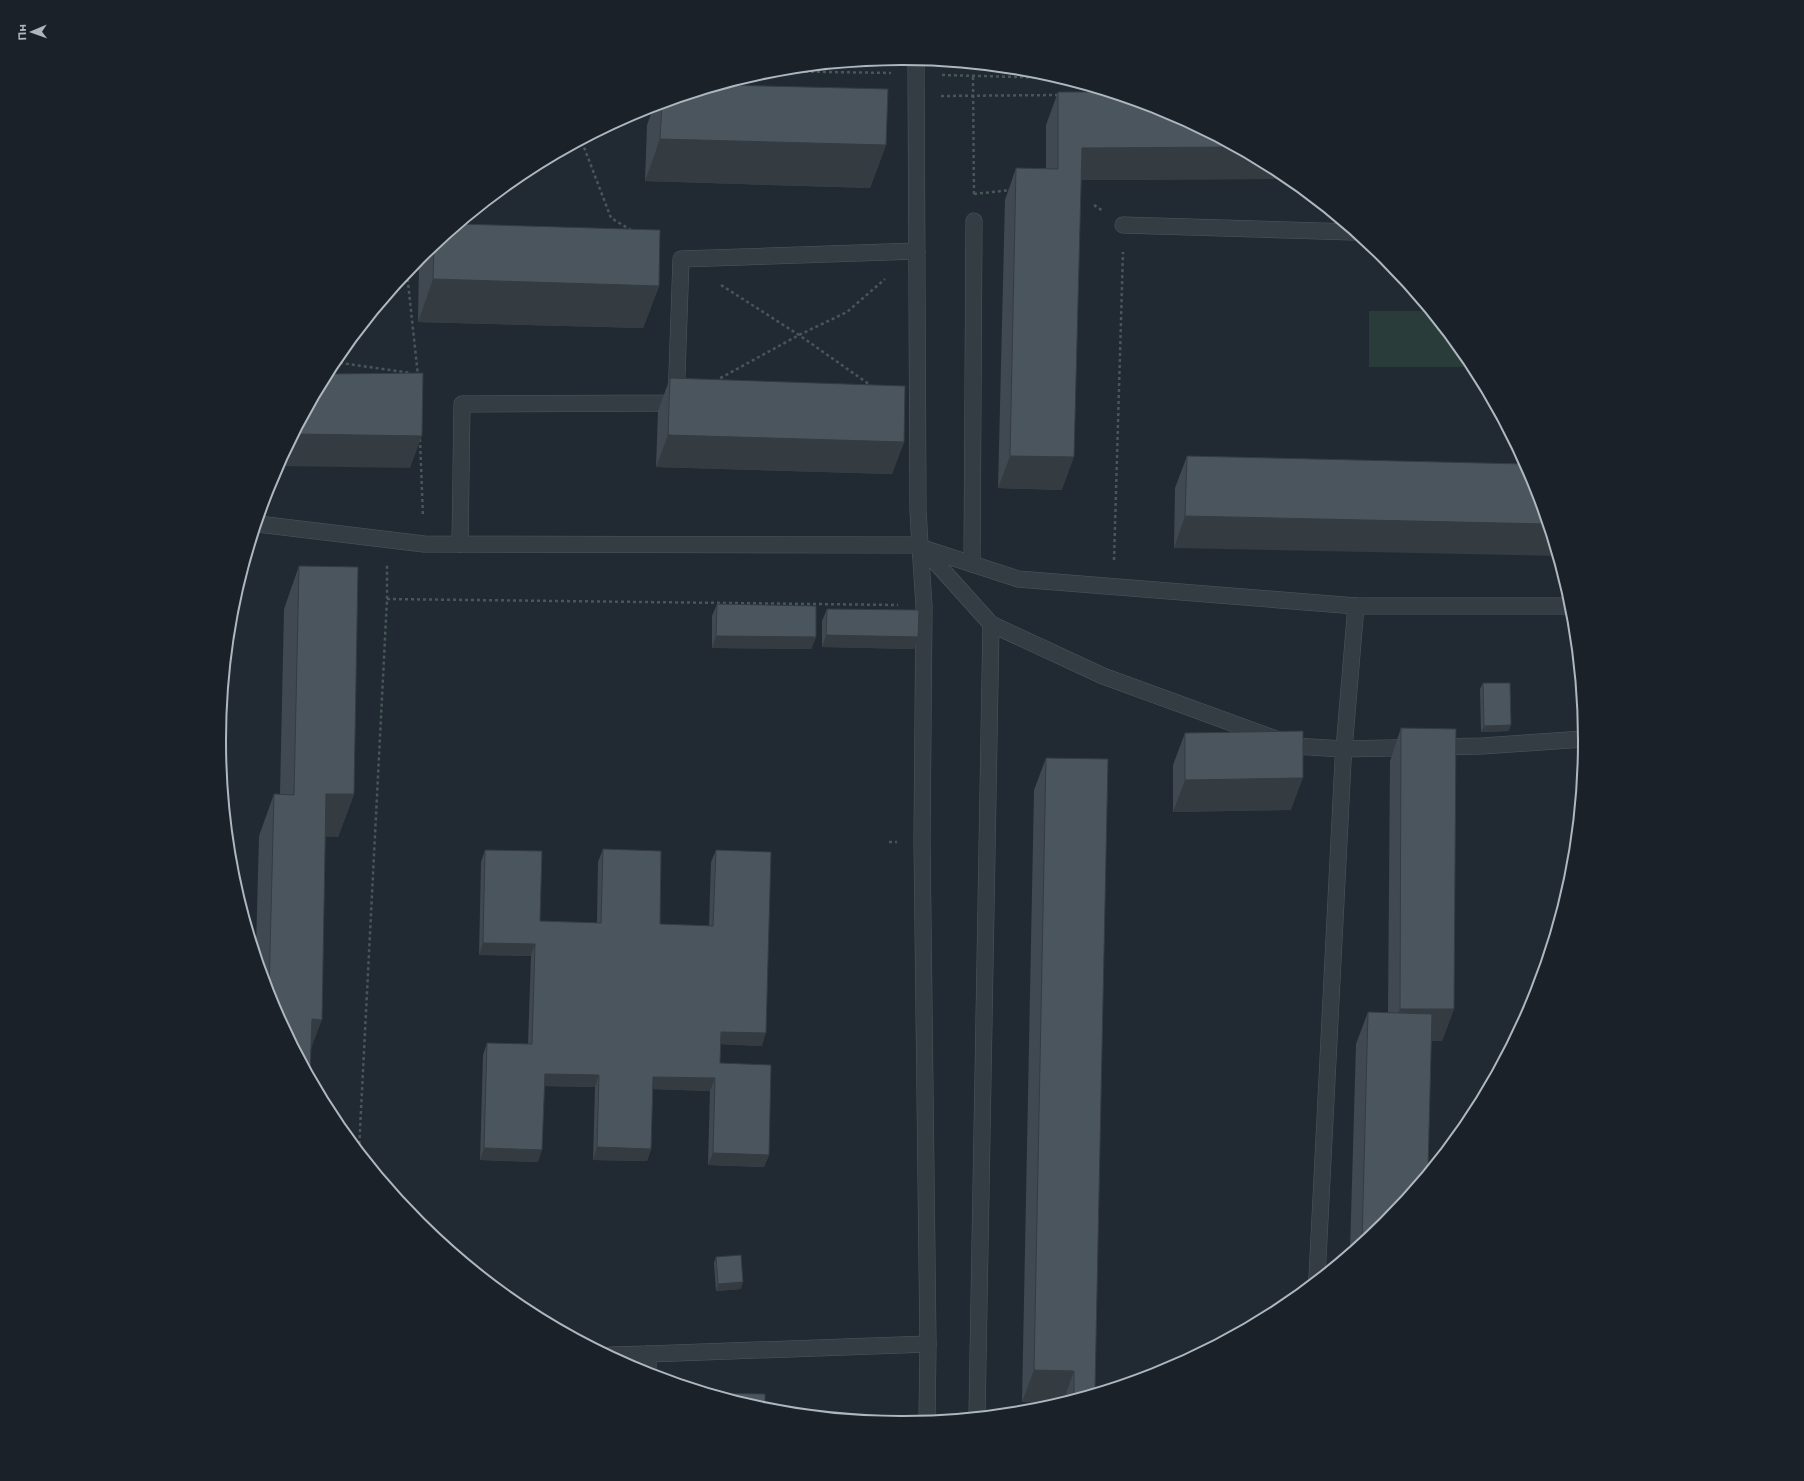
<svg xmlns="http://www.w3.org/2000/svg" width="1804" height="1481" font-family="Montserrat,sans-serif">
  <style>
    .green { fill: #2a3c3a }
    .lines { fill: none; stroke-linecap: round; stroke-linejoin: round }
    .service-casing { stroke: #4f575e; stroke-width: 17 }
    .path { stroke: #475758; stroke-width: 2.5; stroke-dasharray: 3 3; stroke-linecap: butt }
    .service { stroke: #343c44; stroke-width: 16 }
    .wall { fill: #404951 }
    .shaded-wall { fill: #343c42 }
    .building { fill: #4a555e; stroke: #343c42 }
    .rim { fill: none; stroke: #aeb7c0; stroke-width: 2 }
  </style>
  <rect width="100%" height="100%" fill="#212a32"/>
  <polygon class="green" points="1369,311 1428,311 1472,367 1369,367"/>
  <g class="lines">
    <g class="service-casing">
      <g id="service">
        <polyline points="916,59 918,510 920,545 991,624 1103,676 1295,746 1343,749 1482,746 1584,739"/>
        <polyline points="1123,225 1353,232"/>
        <polyline points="258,524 424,544 920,545 924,606 922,840 928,1344 927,1421"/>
        <polyline points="460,544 462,404 676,403 681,259 917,251"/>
        <polyline points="926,549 1018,579 1356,606 1571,606"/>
        <polyline points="972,564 974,221"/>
        <polyline points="1317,1278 1343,761 1356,606"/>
        <polyline points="611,1355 648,1354"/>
        <polyline points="648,1373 648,1354 928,1344"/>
        <polyline points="977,1416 991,624"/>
      </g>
    </g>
    <g class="path">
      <polyline points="769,71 891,73"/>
      <polyline points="942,75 1057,78"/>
      <polyline points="973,77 974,196"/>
      <polyline points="941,96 1060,95"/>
      <polyline points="582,142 611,218 631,230"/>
      <polyline points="974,194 1011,190"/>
      <polyline points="1094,205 1103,211"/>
      <polyline points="407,273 418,376"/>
      <polyline points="721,285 799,335 873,387"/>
      <polyline points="334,362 411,373"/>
      <polyline points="715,381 799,335 847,312 885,279"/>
      <polyline points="420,439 423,517"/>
      <polyline points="1114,560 1123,252"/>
      <polyline points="387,599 898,605"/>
      <polyline points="889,842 897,842"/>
      <polyline points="359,1150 387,599 387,565"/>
    </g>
    <use href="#service" class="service"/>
  </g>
  <g class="wall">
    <polygon points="724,85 886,145 870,188 645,181 647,125 654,106"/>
    <polygon points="1058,92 1281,173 1288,179 1081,180 1062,490 998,488 1005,200 1016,168 1046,168 1046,125"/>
    <polygon points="460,224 659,286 643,328 418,322 419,266 423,255"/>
    <polygon points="670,378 904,442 892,474 656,467 658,411"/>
    <polygon points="1187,456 1524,464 1174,548 1175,488"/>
    <polygon points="299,566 354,794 338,837 325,836 271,1001 256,949 259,836 274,794 280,794 284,609"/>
    <polygon points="717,604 816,637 811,649 712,648 712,616"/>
    <polygon points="827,609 914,649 822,647 822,621"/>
    <polygon points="1483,683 1509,731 1481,732 1480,689"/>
    <polygon points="1401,728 1454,1009 1442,1041 1431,1041 1384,1223 1350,1251 1356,1044 1368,1012 1388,1013 1390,761"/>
    <polygon points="1185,733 1291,810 1173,812 1173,765"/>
    <polygon points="1046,758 1095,1389 1104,1389 1058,1403 1022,1402 1034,790"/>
    <polygon points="603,849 660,924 709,926 711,862 716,850 762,1046 720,1044 720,1063 769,1155 764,1167 708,1165 710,1091 653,1089 651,1149 647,1161 593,1160 595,1087 544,1086 538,1162 480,1160 483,1055 487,1043 528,1044 531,956 479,955 481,862 485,850 540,921 597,923 598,862"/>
    <polygon points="716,1257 741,1289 716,1291 714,1263"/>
  </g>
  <g class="shaded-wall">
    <polygon points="660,139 886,145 870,188 645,181"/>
    <polygon points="1233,147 1281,173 1288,179 1070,180 1082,148"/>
    <polygon points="525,172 522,177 511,188 496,195"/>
    <polygon points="433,279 659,286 643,328 418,322"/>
    <polygon points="296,434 422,436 410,468 278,466"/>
    <polygon points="668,435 904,442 892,474 656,467"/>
    <polygon points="1010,456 1074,457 1062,490 998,488"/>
    <polygon points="1185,516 1546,524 1556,556 1174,548"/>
    <polygon points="826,635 918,637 914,649 822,647"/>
    <polygon points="716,636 816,637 811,649 712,648"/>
    <polygon points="1511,725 1509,731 1481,732 1484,726"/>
    <polygon points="1303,778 1291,810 1173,812 1185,780"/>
    <polygon points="326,794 354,794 338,837 311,836"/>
    <polygon points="483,943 535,944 531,956 479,955"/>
    <polygon points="1400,1009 1454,1009 1442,1041 1388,1041"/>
    <polygon points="312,1019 322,1020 306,1062"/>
    <polygon points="721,1032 766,1033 762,1046 716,1044"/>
    <polygon points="545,1074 599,1075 595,1087 540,1086"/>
    <polygon points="653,1077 715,1078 710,1091 649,1089"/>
    <polygon points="597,1147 651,1149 647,1161 593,1160"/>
    <polygon points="484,1148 542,1150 538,1162 480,1160"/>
    <polygon points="713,1153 769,1155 764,1167 708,1165"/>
    <polygon points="743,1282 741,1289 716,1291 718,1284"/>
    <polygon points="1034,1370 1074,1371 1063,1402 1058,1403 1022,1402"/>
  </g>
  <g class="building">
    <polygon points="724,85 888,89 886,145 660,139 662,104"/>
    <polygon points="1058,92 1105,92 1163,110 1233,147 1082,148 1074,457 1010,456 1016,168 1058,169"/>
    <polygon points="460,224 660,230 659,286 433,279 434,246"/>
    <polygon points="423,373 422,436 296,434 328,374"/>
    <polygon points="670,378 905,386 904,442 668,435"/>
    <polygon points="1187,456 1524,464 1533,480 1546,524 1185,516"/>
    <polygon points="299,566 358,567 354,794 326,794 322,1020 312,1019 310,1074 271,1001 269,992 274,794 294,795"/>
    <polygon points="717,604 816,606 816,637 716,636"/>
    <polygon points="827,609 919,610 918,637 826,635"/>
    <polygon points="1483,683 1510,683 1511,725 1484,726"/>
    <polygon points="1401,728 1456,729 1454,1009 1400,1009"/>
    <polygon points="1303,731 1303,778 1185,780 1185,733"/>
    <polygon points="1046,758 1108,759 1095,1389 1104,1389 1074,1398 1074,1371 1034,1370"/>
    <polygon points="603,849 661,851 660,924 713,926 716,850 771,852 766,1033 721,1032 720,1063 771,1065 769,1155 713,1153 715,1078 653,1077 651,1149 597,1147 599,1075 545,1074 542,1150 484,1148 487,1043 532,1044 535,944 483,943 485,850 542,851 540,921 601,923"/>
    <polygon points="1368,1012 1432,1014 1428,1170 1384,1223 1362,1242"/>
    <polygon points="741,1255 743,1282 718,1284 716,1257"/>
    <polygon points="713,1393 765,1394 765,1409"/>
  </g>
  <path d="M0 0H1804V1481H0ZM901 65H903A675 675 0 0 1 1578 740V741A675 675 0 0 1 903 1416H901A675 675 0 0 1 226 741V740A675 675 0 0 1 901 65Z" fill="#1a2128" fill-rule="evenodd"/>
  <path class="rim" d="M901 65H903A675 675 0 0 1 1578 740V741A675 675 0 0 1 903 1416H901A675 675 0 0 1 226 741V740A675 675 0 0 1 901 65Z"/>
  <g transform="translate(32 32) rotate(268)" stroke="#1a2128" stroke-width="3" paint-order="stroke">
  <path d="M0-3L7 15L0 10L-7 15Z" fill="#aeb7c0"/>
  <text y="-6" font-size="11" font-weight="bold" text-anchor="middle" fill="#aeb7c0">Пн</text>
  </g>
</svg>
